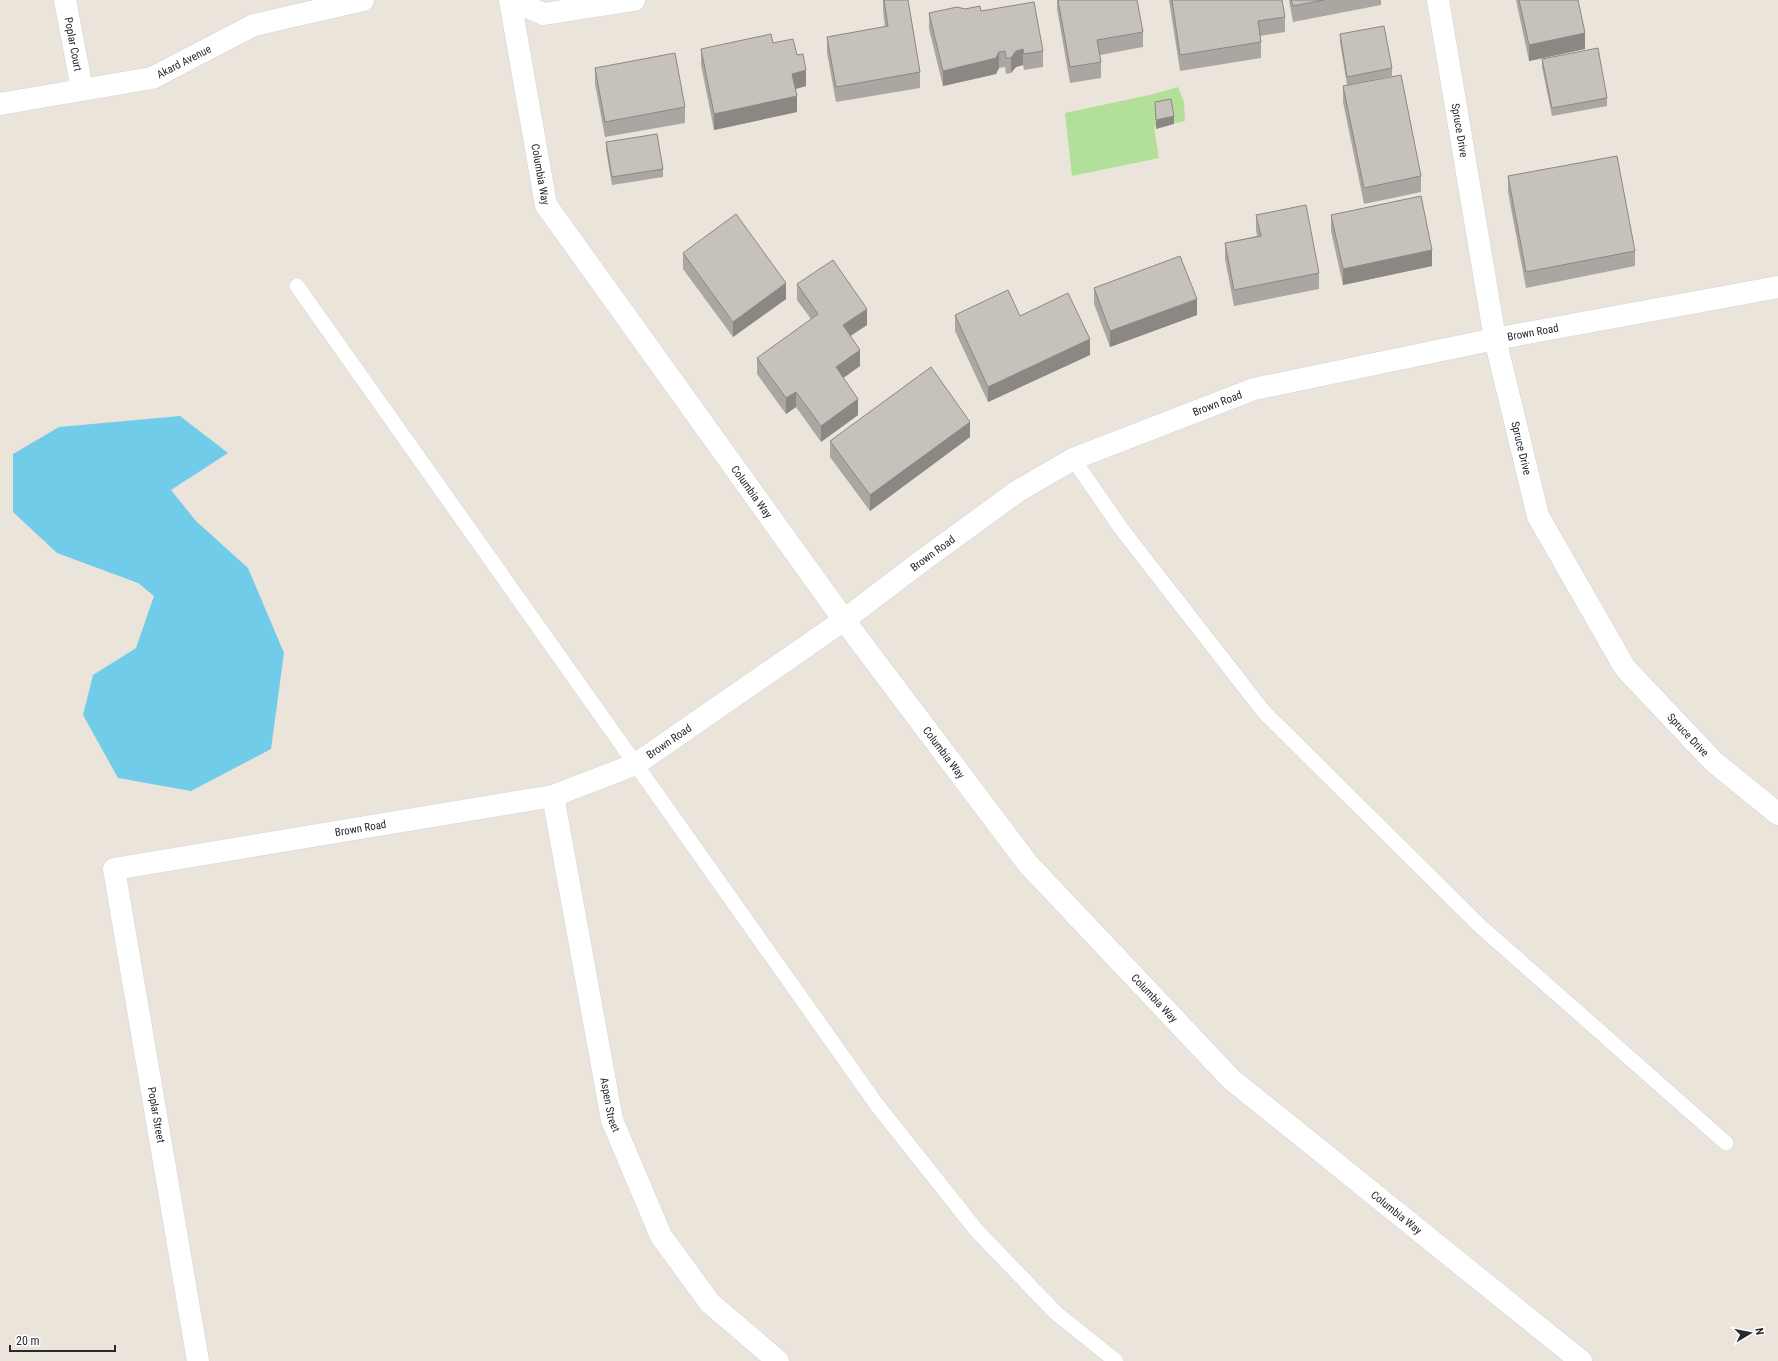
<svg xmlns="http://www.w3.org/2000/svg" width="1778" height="1361" font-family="'Roboto Condensed',sans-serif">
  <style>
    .green { fill: #b2e099 }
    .water { fill: #71cce9 }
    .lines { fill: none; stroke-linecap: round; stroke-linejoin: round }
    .service-casing { stroke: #d0d4e1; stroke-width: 16 }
    .minor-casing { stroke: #d0d4e1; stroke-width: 23 }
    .service { stroke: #fff; stroke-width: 15 }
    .minor { stroke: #fff; stroke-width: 22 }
    .wall { fill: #aaa6a1 }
    .shaded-wall { fill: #8b8783 }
    .building { fill: #c6c1bb; stroke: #8b8783 }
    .labels { text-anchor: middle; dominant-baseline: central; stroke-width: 4; stroke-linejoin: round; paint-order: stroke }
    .street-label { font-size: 11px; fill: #292929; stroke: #fff }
  </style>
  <rect width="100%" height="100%" fill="#ebe4db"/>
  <polygon class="green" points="1178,87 1184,102 1185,121 1154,127 1159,158 1072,176 1065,113 1154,94"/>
  <polygon class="water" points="180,416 228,453 171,490 196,521 248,568 284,653 271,749 191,791 118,778 83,715 93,675 136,648 154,596 138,583 57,553 13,512 13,454 59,427"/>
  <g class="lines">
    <g class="service-casing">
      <g id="service">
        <polyline points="297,286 877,1105 977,1231 1056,1313 1116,1361"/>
        <polyline points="1073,459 1123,531 1264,712 1480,926 1726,1143"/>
      </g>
    </g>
    <g class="minor-casing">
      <g id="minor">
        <path id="s1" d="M 65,0 L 82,89"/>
        <path id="s2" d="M 510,0 L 546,205 L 844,620 L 1028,864 L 1231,1079 L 1581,1361"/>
        <polyline points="510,0 544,14 634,0"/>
        <path id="s3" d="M 1438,0 L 1495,339 L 1538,516 L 1625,668 L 1714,762 L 1778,814"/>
        <path id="s4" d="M 0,104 L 152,78 L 254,25 L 363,0"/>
        <path id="s5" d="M 553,796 L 612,1120 L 661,1236 L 710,1303 L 778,1361"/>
        <path id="s6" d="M 198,1361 L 114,869 L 553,796 L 636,764 L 844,620 L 923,560 L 1018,491 L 1073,459 L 1254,389 L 1495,339 L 1778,287"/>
      </g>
    </g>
    <use href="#service" class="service"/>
    <use href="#minor" class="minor"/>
  </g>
  <g class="wall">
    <polygon points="883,0 908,0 920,72 920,88 836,102 827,53 827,37 885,27 883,11"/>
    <polygon points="1057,0 1137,0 1143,32 1143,47 1100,55 1101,62 1101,78 1070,83 1057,9"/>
    <polygon points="1169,0 1282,0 1285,17 1285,32 1260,36 1261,42 1261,58 1180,71"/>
    <polygon points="1289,0 1381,0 1381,5 1293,22"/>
    <polygon points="1516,0 1578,0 1585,49 1529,61"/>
    <polygon points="981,11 1043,51 1043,67 1024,70 1023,65 1016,67 1011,73 1006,74 1005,67 999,68 996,74 943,86 929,29 929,13"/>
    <polygon points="1340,34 1392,68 1392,76 1347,85 1340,42"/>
    <polygon points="701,49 797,55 806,86 795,89 797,112 714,130 701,65"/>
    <polygon points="1542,59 1607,98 1607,106 1552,116 1542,67"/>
    <polygon points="595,68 685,107 685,123 605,137 595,84"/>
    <polygon points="1343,86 1421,176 1421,192 1364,204 1343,102"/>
    <polygon points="606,142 663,169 663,177 612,185 606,150"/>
    <polygon points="1508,176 1635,251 1635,266 1526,288 1508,192"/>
    <polygon points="1256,215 1319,273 1319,289 1234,306 1225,259 1225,243 1257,236 1256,230"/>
    <polygon points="1331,215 1432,266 1343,285 1331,231"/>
    <polygon points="683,253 786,299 733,337 683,269"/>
    <polygon points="797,284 867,325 850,336 860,366 843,378 858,415 821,442 796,407 786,414 757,374 757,358 811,319 797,300"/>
    <polygon points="1094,288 1197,315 1110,347 1094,304"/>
    <polygon points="955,315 1020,316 1090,355 988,402 955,331"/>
    <polygon points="970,437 870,511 830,457 830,441"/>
  </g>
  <g class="shaded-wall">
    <polygon points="1585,33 1585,49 1529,61 1529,45"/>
    <polygon points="1023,49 1023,65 1016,67 1011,73 1011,58 1016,51"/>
    <polygon points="999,52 999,68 996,74 943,86 943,71"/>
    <polygon points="806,70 806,86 792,90 792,74"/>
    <polygon points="797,96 797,112 714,130 714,114"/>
    <polygon points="1174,116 1174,124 1156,129 1156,120"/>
    <polygon points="1432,250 1432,266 1343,285 1343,269"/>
    <polygon points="786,283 786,299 733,337 733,322"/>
    <polygon points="1197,299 1197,315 1110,347 1110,331"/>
    <polygon points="867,309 867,325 843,341 843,325"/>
    <polygon points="1090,339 1090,355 988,402 988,387"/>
    <polygon points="860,350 860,366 836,383 836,367"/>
    <polygon points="796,392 796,407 786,414 786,398"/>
    <polygon points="858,399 858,415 821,442 821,426"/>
    <polygon points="970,422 970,437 870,511 870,495"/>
  </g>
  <g class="building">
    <polygon points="884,0 908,0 920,72 836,87 827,37 888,26"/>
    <polygon points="1058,0 1137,0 1143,32 1097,40 1101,62 1070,67"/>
    <polygon points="1172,0 1282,0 1285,17 1258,21 1261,42 1180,55"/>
    <polygon points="1291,0 1324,0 1293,6"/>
    <polygon points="1519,0 1578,0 1585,33 1529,45"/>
    <polygon points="1034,2 1043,51 1024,54 1023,49 1016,51 1011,58 1006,58 1005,51 999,52 996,58 943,71 929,13 957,7 965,9 980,6 981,11"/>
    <polygon points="1384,26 1392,68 1347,77 1340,34"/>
    <polygon points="771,34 773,43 793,39 797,55 803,54 806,70 792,74 797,96 714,114 701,49"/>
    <polygon points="1598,48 1607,98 1552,108 1542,59"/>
    <polygon points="675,53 685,107 605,122 595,68"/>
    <polygon points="1401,75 1421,176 1364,188 1343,86"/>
    <polygon points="1171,99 1174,116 1156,120 1155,102"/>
    <polygon points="657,134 663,169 612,177 606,142"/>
    <polygon points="1617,156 1635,251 1526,272 1508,176"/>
    <polygon points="1421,196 1432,250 1343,269 1331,215"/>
    <polygon points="1306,205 1319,273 1234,290 1225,243 1261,236 1256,215"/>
    <polygon points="736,214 786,283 733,322 683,253"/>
    <polygon points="1180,256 1197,299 1110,331 1094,288"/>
    <polygon points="833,260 867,309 843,325 860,350 836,367 858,399 821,426 796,392 786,398 757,358 818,314 797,284"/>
    <polygon points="1008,290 1020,316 1068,293 1090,339 988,387 955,315"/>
    <polygon points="931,367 970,422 870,495 830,441"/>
  </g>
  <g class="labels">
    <g class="street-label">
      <text stroke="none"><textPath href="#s1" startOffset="45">Poplar Court</textPath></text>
      <text stroke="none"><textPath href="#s4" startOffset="190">Akard Avenue</textPath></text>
      <text stroke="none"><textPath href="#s3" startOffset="132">Spruce Drive</textPath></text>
      <text stroke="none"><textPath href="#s2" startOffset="177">Columbia Way</textPath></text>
      <text stroke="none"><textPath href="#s6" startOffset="2045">Brown Road</textPath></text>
      <text stroke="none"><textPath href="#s6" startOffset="1721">Brown Road</textPath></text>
      <text stroke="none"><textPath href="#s3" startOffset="456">Spruce Drive</textPath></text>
      <text stroke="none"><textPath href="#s2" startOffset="561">Columbia Way</textPath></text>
      <text stroke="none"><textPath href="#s6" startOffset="1397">Brown Road</textPath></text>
      <text stroke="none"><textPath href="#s3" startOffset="793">Spruce Drive</textPath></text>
      <text stroke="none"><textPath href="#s6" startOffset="1073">Brown Road</textPath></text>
      <text stroke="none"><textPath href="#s2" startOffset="885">Columbia Way</textPath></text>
      <text stroke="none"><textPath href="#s6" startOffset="749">Brown Road</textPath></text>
      <text stroke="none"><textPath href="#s2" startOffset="1209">Columbia Way</textPath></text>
      <text stroke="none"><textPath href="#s5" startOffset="314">Aspen Street</textPath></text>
      <text transform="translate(156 1115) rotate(80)">Poplar Street</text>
      <text stroke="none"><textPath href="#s2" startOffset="1533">Columbia Way</textPath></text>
    </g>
  </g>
  <g transform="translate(1750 1333) rotate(80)" stroke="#ffffff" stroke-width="3" paint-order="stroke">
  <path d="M0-3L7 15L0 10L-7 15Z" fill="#292929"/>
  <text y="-6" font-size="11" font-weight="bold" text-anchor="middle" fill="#292929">N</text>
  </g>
  <path d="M10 1345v6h105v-6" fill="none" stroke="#292929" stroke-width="2"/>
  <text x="16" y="1345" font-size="12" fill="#292929" stroke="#ffffff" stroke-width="3" paint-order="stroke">20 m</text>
</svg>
